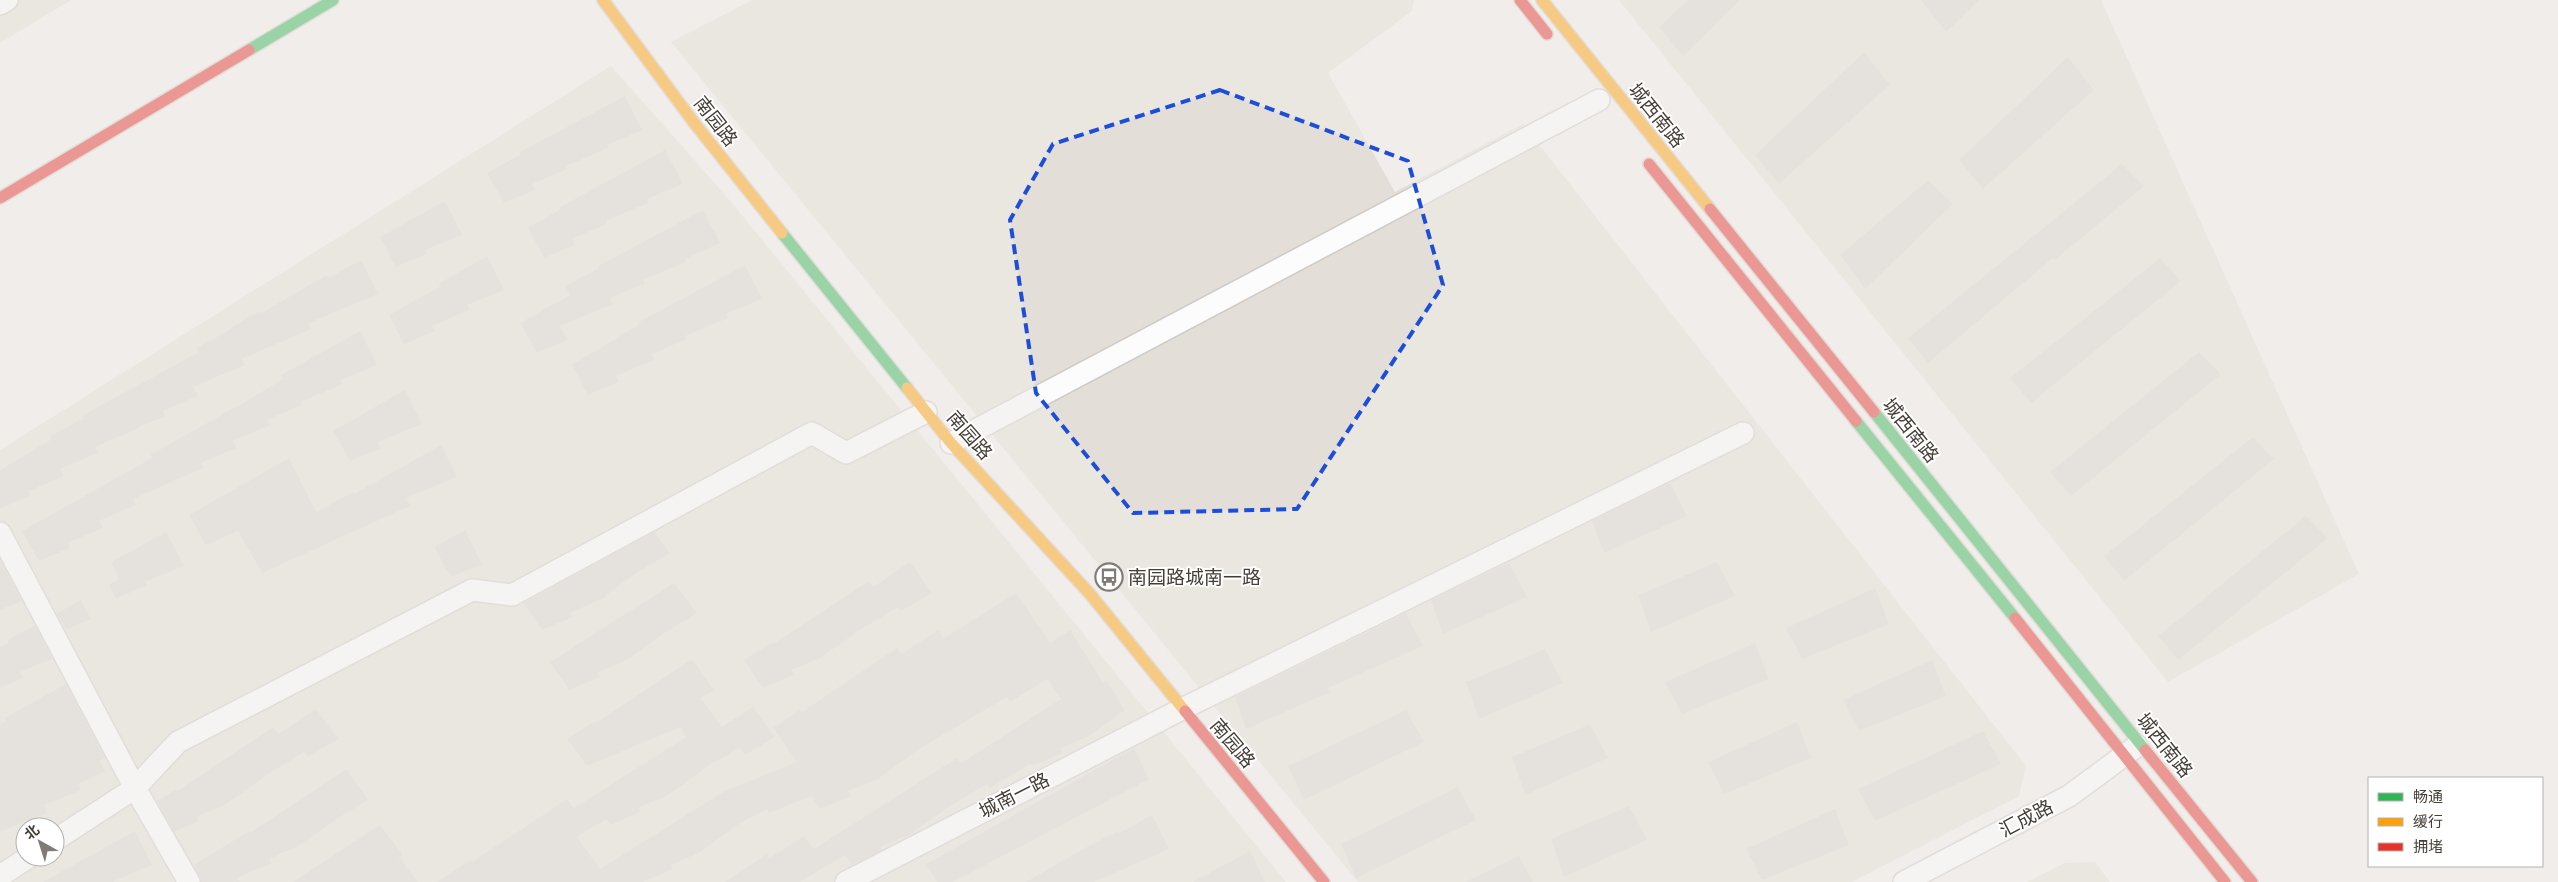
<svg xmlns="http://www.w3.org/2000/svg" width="2558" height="882" font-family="'PT Sans Narrow','Noto Sans SC',sans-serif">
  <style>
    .residential { fill: #e3dfd8; fill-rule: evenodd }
    .building { fill: #d8d5d1 }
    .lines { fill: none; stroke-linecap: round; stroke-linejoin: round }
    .street-casing { stroke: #cecbc8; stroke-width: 24 }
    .fast-casing { stroke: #cec9c2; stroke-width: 14 }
    .slow-casing { stroke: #cec9c2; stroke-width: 14 }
    .jam-casing { stroke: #cec9c2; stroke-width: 14 }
    .street { stroke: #fdfcfc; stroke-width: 21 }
    .fast { stroke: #30b455; stroke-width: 11 }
    .slow { stroke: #ff9f0a; stroke-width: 11 }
    .jam { stroke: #e5322d; stroke-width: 11 }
    .marked { fill: none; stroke: #1d4ed8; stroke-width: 4; stroke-dasharray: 10 6; stroke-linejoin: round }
    .labels { text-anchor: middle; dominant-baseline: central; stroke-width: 4; stroke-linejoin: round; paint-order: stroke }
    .street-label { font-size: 19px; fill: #453e37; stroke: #fff }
    .poi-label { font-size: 19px; fill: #453e37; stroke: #fff; text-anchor: start }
  </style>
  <rect width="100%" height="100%" fill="#f0edea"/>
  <g class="residential">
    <polygon points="0,0 71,0 0,43"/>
    <polygon points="752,0 1414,0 1412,11 1328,73 1395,192 1523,124 2026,766 2019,796 1852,882 1358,882 671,42"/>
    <polygon points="1619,0 2101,0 2359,574 2168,682"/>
    <path d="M 611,66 L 727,197 L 1286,882 L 0,882 L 0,450 ZM 25,827 L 55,827 L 55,857 L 25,857 Z"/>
    <polygon points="2095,862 2110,882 2027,882 2065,863"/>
  </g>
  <g class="building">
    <polygon points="1688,0 1740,0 1683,56 1659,27"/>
    <polygon points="1921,0 1979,0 1946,32"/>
    <polygon points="1864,52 1890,85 1779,184 1755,155"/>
    <polygon points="2068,57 2094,90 1983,189 1959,160"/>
    <polygon points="625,96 642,130 607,145 608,148 566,166 567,169 532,184 535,190 504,203 487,173 521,154 520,152"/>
    <polygon points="665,150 683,184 647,199 648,203 606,221 607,224 572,239 575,245 544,258 528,228 561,209 560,207"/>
    <polygon points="2122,164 2144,186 2055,260 2053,258 1928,363 1908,338"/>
    <polygon points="1928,180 1953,204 1865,289 1840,255"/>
    <polygon points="445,201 462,235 425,250 427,254 396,267 380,237"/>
    <polygon points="703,210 720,243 685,259 686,262 643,280 645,283 610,298 613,304 560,326 568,340 537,353 520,323 570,295 565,286 599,268 598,266"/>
    <polygon points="487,256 504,290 467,305 469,310 432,326 435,331 404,344 389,315 441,286 440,283"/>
    <polygon points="2160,258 2181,281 2031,403 2010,378"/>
    <polygon points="361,260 378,294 309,323 311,329 242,359 245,365 193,387 198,396 163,411 165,416 139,427 140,428 95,447 98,453 60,469 64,476 29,491 31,495 0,509 0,470 52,439 50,436 84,418 83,415 199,352 197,348 231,329 230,328 260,311 261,313 327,275 328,278"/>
    <polygon points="745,265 762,299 726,314 728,318 685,336 687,339 652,354 654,360 616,376 619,382 588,395 572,365 640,324 639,322"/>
    <polygon points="360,331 377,365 341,380 343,384 300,402 302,405 267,420 270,425 233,441 236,448 201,463 203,468 133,499 136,505 99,521 103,528 68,543 70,548 39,561 22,531 152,458 150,455 250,399 283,379 281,375"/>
    <polygon points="2199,352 2221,374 2071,496 2050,472"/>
    <polygon points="405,390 422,424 378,442 381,448 350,461 333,431"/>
    <polygon points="2253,437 2274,459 2124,581 2104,556"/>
    <polygon points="441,445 457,477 406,498 410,506 262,573 238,531 206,545 189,515 289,458 316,512 353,492 354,494"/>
    <polygon points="1670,483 1687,516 1604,553 1592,521"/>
    <polygon points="2306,516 2328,538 2178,660 2158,636"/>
    <polygon points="465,530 482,564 451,577 434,547"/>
    <polygon points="166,532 184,566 145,582 147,585 116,599 109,585 119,579 111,562"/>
    <polygon points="654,532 670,553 638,572 605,596 606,597 570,613 573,617 542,630 523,603"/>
    <polygon points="0,560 22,601 0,610"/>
    <polygon points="910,562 932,593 901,611 898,607 860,630 820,658 791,670 794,675 763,688 744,660 772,642 773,644 869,581 873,587"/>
    <polygon points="1717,562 1735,596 1651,632 1638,595"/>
    <polygon points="1509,563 1527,597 1443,634 1431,600"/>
    <polygon points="674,583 697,613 669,630 632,656 633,657 597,673 600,677 569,690 550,662"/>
    <polygon points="1875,588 1889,624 1802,659 1786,628"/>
    <polygon points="1016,593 1050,643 1070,630 1103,682 1106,680 1125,710 1089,736 1060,749 1063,753 1032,766 1030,764 990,788 987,784 949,807 909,835 880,847 882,850 855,863 852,865 845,855 800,882 724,882 767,854 770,858 804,836 814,849 957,758 961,763 1061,699 1048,679 1010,702 1007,697 919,749 878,779 848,791 851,796 820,809 811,796 769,813 767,809 740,823 699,853 670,865 673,869 643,882 437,882 471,860 472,862 567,799 574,808 686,737 681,727 587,766 567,739 595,721 596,723 692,659 714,690 701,698 722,727 753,707 775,737 745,755 739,748 710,765 668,795 638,808 641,812 610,825 606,819 577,837 600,869 723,792 797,762 773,728 800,710 802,712 897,648 901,654 938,630 944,638"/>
    <polygon points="81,600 91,619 66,630 57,613"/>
    <polygon points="1406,613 1423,646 1328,688 1330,692 1246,729 1235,697"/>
    <polygon points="35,625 52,659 20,672 23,678 0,688 0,647 9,642 8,640"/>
    <polygon points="1755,643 1769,679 1682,714 1665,682"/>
    <polygon points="1545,649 1563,683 1479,719 1466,682"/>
    <polygon points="1932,660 1946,696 1859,731 1843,700"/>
    <polygon points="66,684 105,758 99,761 105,772 78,784 81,790 44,805 47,813 0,832 0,724 6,721 4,718"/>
    <polygon points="316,709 338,739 308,757 304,752 267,775 226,804 196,817 199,821 174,832 157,801 176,789 177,791 273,727 278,734"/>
    <polygon points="1406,710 1424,742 1304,800 1288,766"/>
    <polygon points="1797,722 1811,758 1724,794 1708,762"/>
    <polygon points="1590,724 1608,758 1525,795 1512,757"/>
    <polygon points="1983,731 2001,764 1875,821 1858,789"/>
    <polygon points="1134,748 1149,779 953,882 937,882 926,864"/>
    <polygon points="346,769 368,800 340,817 298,846 269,859 272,863 237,878 240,882 201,882 194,865 249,831 250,833"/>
    <polygon points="1458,787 1476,820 1356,878 1341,844"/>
    <polygon points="1629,806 1647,840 1564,877 1551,839"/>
    <polygon points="1835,809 1849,845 1762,880 1746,849"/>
    <polygon points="1152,815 1169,849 1094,882 1026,882 1083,849 1118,831 1119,833"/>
    <polygon points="380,825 403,855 399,857 418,882 293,882"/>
    <polygon points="135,831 152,865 112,882 43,882"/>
    <polygon points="1250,851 1265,882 1193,882"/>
    <polygon points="1519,856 1533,882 1465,882"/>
  </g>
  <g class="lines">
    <g class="street-casing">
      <g id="street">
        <polyline points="0,4 7,0"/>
        <polyline points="951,443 1599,100"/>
        <polyline points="0,533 135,788 189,882"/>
        <polyline points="55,840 135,788 178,742 472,590 512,595 812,433 846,453 926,412"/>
        <polyline points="0,876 29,857"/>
        <polyline points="846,882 1182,709 1743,433"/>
        <polyline points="1904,882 2069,796 2137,746"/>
      </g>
    </g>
    <g class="fast-casing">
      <g id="fast">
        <polyline points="249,50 333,0"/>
        <polyline points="782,233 907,388"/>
        <polyline points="1874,412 2145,750"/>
        <polyline points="1856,421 2015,618"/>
      </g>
    </g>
    <g class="slow-casing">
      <g id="slow">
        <polyline points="603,0 695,124 782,233"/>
        <polyline points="1542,0 1710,209"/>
        <polyline points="907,388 951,443 1090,594 1185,711"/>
      </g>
    </g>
    <g class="jam-casing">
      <g id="jam">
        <polyline points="1520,0 1547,34"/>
        <polyline points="1649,164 1856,421"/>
        <polyline points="0,198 249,50"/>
        <polyline points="1710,209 1874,412"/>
        <polyline points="2015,618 2225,882"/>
        <polyline points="1185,711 1324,882"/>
        <polyline points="2145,750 2252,882"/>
      </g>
    </g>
    <use href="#street" class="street"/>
    <use href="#fast" class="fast"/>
    <use href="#slow" class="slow"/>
    <use href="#jam" class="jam"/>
  </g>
  <path d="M0 0H2558V882H0ZM 1220,90 L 1408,161 L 1443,285 L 1297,509 L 1133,513 L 1036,393 L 1010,220 L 1053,144 Z" fill="#f0edea" fill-opacity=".55" fill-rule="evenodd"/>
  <path class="marked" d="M 1220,90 L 1408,161 L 1443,285 L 1297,509 L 1133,513 L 1036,393 L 1010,220 L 1053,144 Z"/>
  <defs>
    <g id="bus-ring" transform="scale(1.4375)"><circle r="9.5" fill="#fff" stroke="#817b76" stroke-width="1.5"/><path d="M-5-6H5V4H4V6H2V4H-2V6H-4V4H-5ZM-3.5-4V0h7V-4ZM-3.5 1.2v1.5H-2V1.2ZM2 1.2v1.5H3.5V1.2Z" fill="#817b76"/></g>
  </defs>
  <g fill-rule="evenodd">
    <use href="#bus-ring" x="1109" y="577"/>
  </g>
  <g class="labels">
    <g class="street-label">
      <text transform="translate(1657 115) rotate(51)">城西南路</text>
      <text transform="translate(716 121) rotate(52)">南园路</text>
      <text transform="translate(1911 430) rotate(51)">城西南路</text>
      <text transform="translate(970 435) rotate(49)">南园路</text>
      <text transform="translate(1233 743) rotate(50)">南园路</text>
      <text transform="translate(2165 745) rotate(51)">城西南路</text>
      <text transform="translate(1014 795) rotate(-27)">城南一路</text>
      <text transform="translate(2026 818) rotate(-28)">汇成路</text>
    </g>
    <g class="poi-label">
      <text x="1128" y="577">南园路城南一路</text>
    </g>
  </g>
  <rect x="2368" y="777" width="175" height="90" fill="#ffffff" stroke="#b5b2af"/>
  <rect x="2378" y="793" width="25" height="8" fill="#30b455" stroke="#b5b2af"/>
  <text x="2413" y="802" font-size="15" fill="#453e37">畅通</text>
  <rect x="2378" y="818" width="25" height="8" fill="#ff9f0a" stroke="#b5b2af"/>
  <text x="2413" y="827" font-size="15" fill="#453e37">缓行</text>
  <rect x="2378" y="843" width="25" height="8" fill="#e5322d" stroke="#b5b2af"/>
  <text x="2413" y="852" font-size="15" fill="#453e37">拥堵</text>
  <g transform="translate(40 842) rotate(321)"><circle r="24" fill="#ffffff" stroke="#b5b2af"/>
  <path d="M0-4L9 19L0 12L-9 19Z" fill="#817b76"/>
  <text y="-8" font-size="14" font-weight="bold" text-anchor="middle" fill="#453e37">北</text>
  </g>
</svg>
